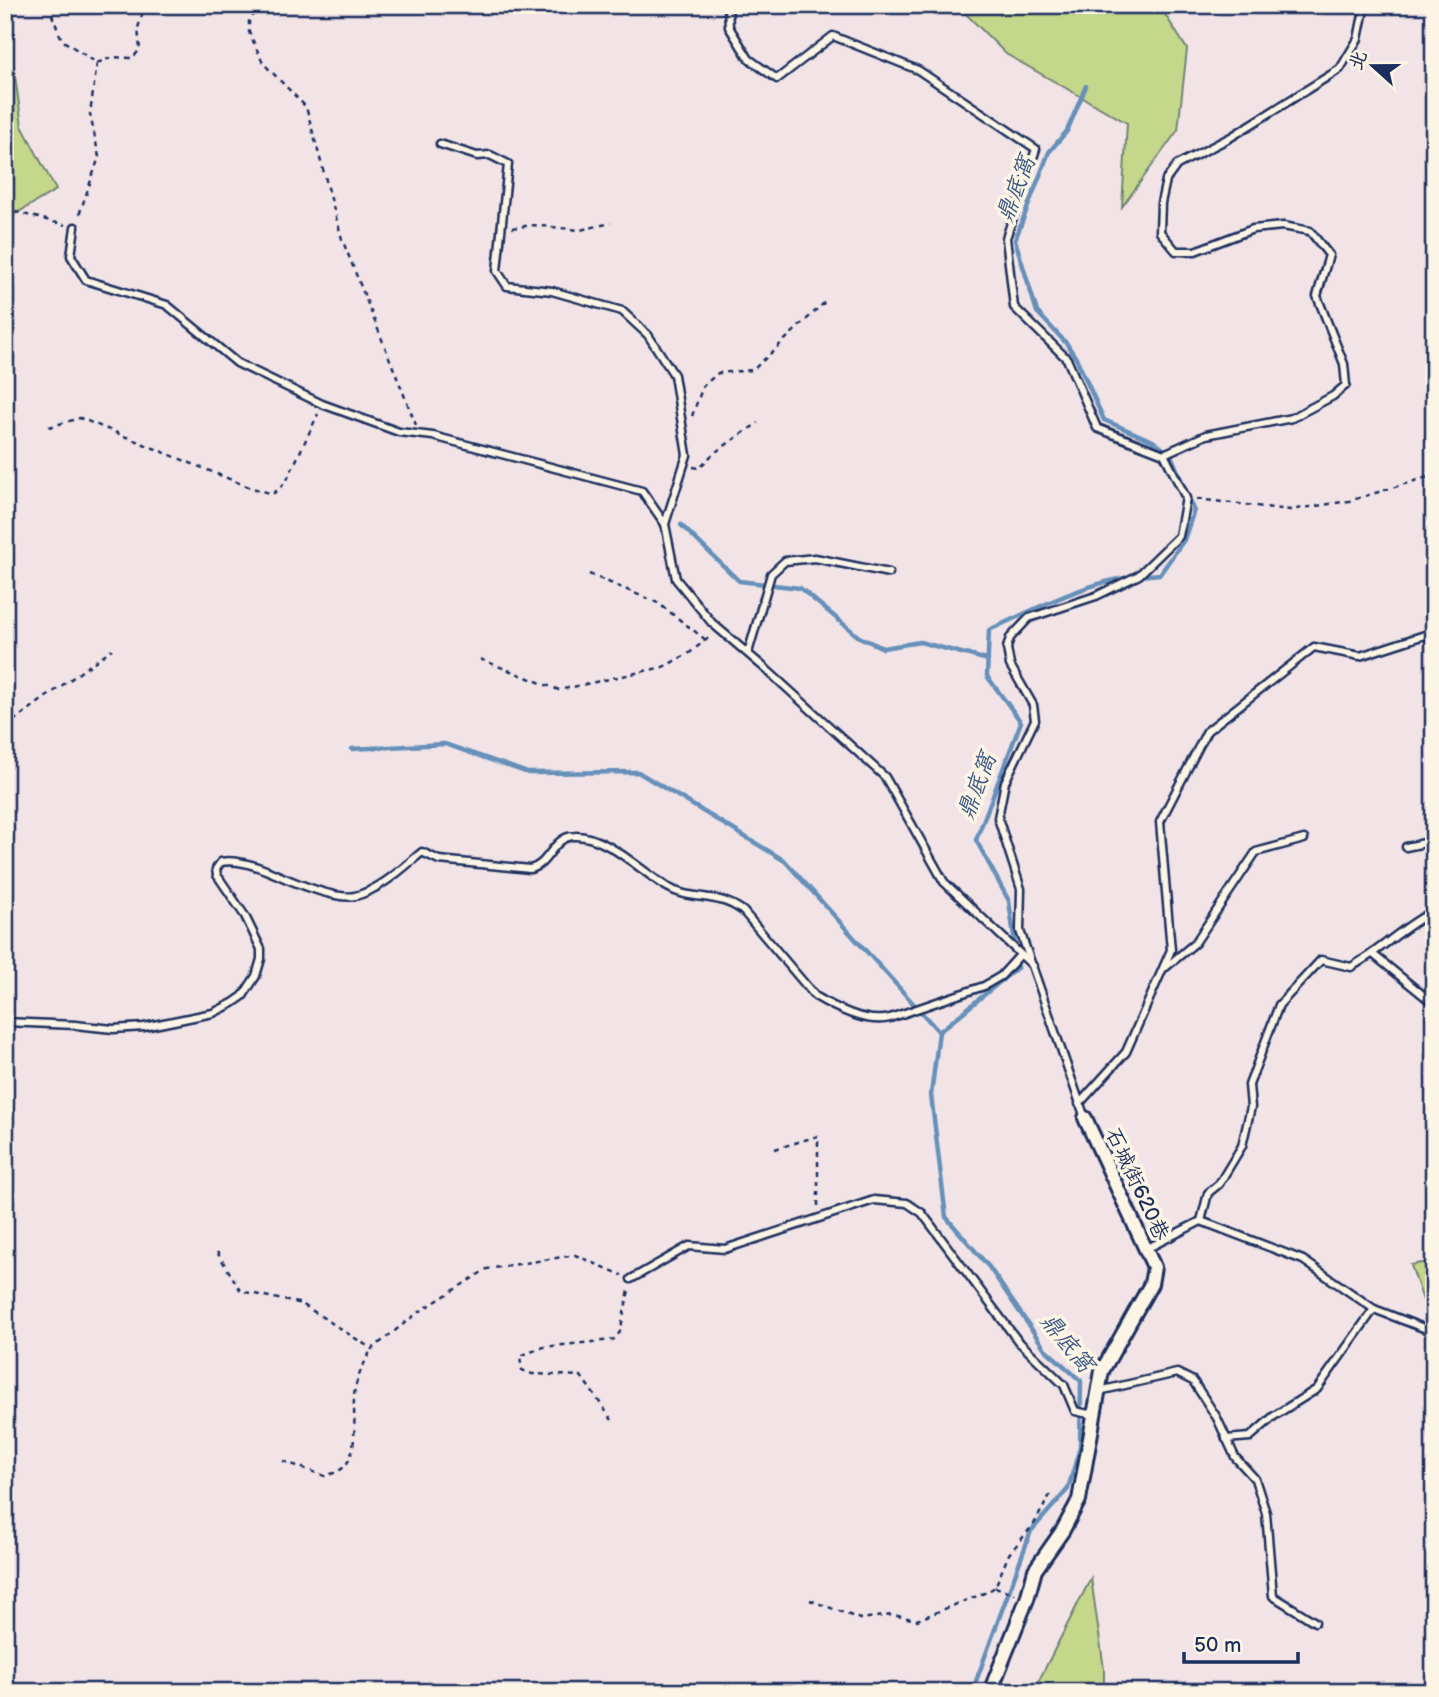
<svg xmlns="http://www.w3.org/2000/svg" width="1439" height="1697" font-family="'Balsamiq Sans','LXGW WenKai TC',sans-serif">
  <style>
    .green { fill: #c5d78b; stroke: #708374; stroke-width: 2 }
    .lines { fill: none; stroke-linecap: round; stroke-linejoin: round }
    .stream { stroke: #6690ba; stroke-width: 4.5 }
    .lane-casing { stroke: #1b2f5e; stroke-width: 11 }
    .street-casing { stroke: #1b2f5e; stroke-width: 18 }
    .path { stroke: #1b2f5e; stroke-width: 2.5; stroke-dasharray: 5 5; stroke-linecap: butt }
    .lane { stroke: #fcf5e5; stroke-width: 6 }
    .street { stroke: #fcf5e5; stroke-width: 12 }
    .labels { text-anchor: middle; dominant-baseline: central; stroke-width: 7; stroke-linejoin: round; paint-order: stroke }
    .street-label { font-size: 21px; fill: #1b2f5e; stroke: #fcf5e5 }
    .water-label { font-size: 23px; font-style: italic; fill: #3a5784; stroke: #fcf5e5 }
  </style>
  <rect width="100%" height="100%" fill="#f2e4e6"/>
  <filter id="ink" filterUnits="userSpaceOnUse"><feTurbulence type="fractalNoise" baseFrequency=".0143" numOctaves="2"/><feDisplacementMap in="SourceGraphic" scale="14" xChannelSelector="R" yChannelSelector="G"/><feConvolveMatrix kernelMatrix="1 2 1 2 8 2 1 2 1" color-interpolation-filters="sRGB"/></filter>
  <g filter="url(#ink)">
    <g class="green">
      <polygon points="957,5 1159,5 1187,49 1178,130 1122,207 1127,123 1006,54"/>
      <polygon points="5,17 7,19 22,126 56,190 5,220"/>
      <polygon points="1434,1261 1434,1310 1427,1312 1411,1265"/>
      <polygon points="1091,1578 1104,1669 1104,1692 1033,1692"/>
    </g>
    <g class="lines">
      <g class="stream">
        <polyline points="1086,86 1067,131 1049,152 1015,240 1037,312 1067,344 1077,360 1104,420 1153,441 1171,455 1194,510 1184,540 1160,574 1139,576"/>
        <polyline points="681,525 739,581 800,588 859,637 883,648 920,642 988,660"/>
        <polyline points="352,749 445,744 528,773 638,772 785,861 939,1032"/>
        <path d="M 1016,950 L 1009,901 L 976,840 L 1021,722 L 987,676 L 989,630 C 1032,611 1083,583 1131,577"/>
        <polyline points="972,1692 1031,1531 1068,1489 1080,1447 1081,1381 1045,1349 989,1267 946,1217 931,1095 939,1032 1018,967 1017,958"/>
      </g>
      <g class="lane-casing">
        <g id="lane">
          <polyline points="728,5 729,27 749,59 777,79 833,36 918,70 1036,149 1006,238 1014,307 1067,359 1097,428 1164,454 1186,498 1179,536 1139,575 1096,596 1029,618 1010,638 1007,648 1010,665 1033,705 1035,720 1005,782 998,818 1021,889 1020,931 1085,1118"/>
          <polyline points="440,144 477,156 490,155 508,164 497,271 507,286 552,291 622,311 648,335 674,375 687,455 665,524 676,579 712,623 767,670 885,777 944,882 1033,966"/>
          <polyline points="75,227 71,256 86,280 167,305 237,363 322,404 399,432 433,436 642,491 665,524"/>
          <polyline points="1164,454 1206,435 1292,418 1333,396 1346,385 1344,364 1317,296 1329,255 1310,231 1283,226 1253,229 1195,251 1176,251 1160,232 1161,203 1166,180 1177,165 1231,137 1340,69 1358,39 1365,5"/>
          <polyline points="748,653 771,574 785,561 815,558 889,573"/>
          <polyline points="1406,847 1434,841"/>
          <polyline points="1374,955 1434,1004"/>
          <polyline points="1166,967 1195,943 1256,852 1304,839"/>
          <path d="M 5,1022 L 75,1025 L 113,1029 L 144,1027 L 213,1013 L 233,1003 L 243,996 L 256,976 L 261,959 L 261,949 L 245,916 L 217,875 L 216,869 L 221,862 C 238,859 257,866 273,873 C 291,881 336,900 355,896 C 380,890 404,867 422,852 L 439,860 L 530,869 C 550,865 552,836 575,836 C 606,835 642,872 667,887 C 692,902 716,891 743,911 L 815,996 C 835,1008 866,1024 890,1018 L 984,986 L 1001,976 L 1020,955"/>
          <polyline points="1079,1104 1126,1052 1171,950 1160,822 1207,731 1314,647 1360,656 1434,632"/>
          <path d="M 1201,1221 L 1208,1193 L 1219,1184 L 1242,1146 L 1251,1107 L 1249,1085 L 1279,1005 L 1321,960 L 1351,967 C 1382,950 1403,926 1434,911"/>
          <polyline points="1146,1249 1201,1221 1303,1260 1374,1309 1434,1332"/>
          <polyline points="631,1279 689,1246 725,1249 874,1200 907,1203 922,1213 1018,1341 1064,1385 1075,1411 1093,1415"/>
          <polyline points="1099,1391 1177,1373 1193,1381 1217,1418 1235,1457 1255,1479 1266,1513 1273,1596 1315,1622"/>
          <polyline points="1226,1439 1250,1437 1274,1416 1317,1389 1374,1309"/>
        </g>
      </g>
      <g class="street-casing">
        <polyline id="street" points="990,1692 1027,1599 1035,1570 1063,1530 1079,1500 1102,1371 1151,1284 1154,1267 1085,1118"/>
      </g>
      <g class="path">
        <polyline points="48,5 62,40 97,63 90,114 99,157 78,218"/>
        <polyline points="262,5 249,20 249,32 263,63 306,107 342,239 416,425"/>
        <polyline points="97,63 113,57 133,58 140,49 138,28 145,5"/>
        <polyline points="5,209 65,225"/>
        <polyline points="512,228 531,225 580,230 611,223"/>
        <polyline points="692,416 703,386 718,373 753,370 825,302"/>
        <polyline points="49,427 80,418 249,487 273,494 286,482 318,414"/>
        <polyline points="693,467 699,468 714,453 758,423"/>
        <polyline points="1197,499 1290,510 1349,501 1434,475"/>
        <polyline points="589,574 658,603 706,640"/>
        <polyline points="480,659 559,690 663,667 688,654 711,636"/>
        <polyline points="5,727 112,649"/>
        <polyline points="775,1149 818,1136 818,1207"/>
        <polyline points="217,1252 241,1291 302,1304 372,1349 416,1314 487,1269 575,1255 622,1275"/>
        <polyline points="612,1420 581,1376 532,1374 522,1370 520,1356 544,1347 613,1340 620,1332 629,1290"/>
        <path d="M 283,1461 L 325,1476 C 330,1474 336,1473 340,1470 C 360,1458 353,1416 354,1396 C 355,1380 364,1364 371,1350"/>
        <polyline points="995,1587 1015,1594"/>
        <polyline points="810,1600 860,1619 892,1615 917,1620 987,1592 995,1587 1009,1554 1034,1524 1050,1495"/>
      </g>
      <use href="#lane" class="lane"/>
      <use href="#street" class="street"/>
    </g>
  </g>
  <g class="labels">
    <g class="street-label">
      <text transform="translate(1137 1184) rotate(65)">石城街620巷</text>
    </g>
    <g class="water-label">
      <text transform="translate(1016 189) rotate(-69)">鼎底窩</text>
      <text transform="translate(977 786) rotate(-69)">鼎底窩</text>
      <text transform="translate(1067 1343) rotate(51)">鼎底窩</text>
    </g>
  </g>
  <rect width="1439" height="1697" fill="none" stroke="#fcf5e5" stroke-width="28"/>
  <rect x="14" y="14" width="1411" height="1669" fill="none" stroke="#1b2f5e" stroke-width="2.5" filter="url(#ink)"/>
  <g transform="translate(1373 66) rotate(291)" stroke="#fcf5e5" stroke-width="5" paint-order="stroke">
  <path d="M0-5L12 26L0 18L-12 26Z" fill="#1b2f5e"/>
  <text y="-10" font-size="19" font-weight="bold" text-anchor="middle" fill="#1b2f5e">北</text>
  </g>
  <path d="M1184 1652v10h114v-10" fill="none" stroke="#1b2f5e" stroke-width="3.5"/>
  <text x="1194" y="1652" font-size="21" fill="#1b2f5e" stroke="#fcf5e5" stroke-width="5" paint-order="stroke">50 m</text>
</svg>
